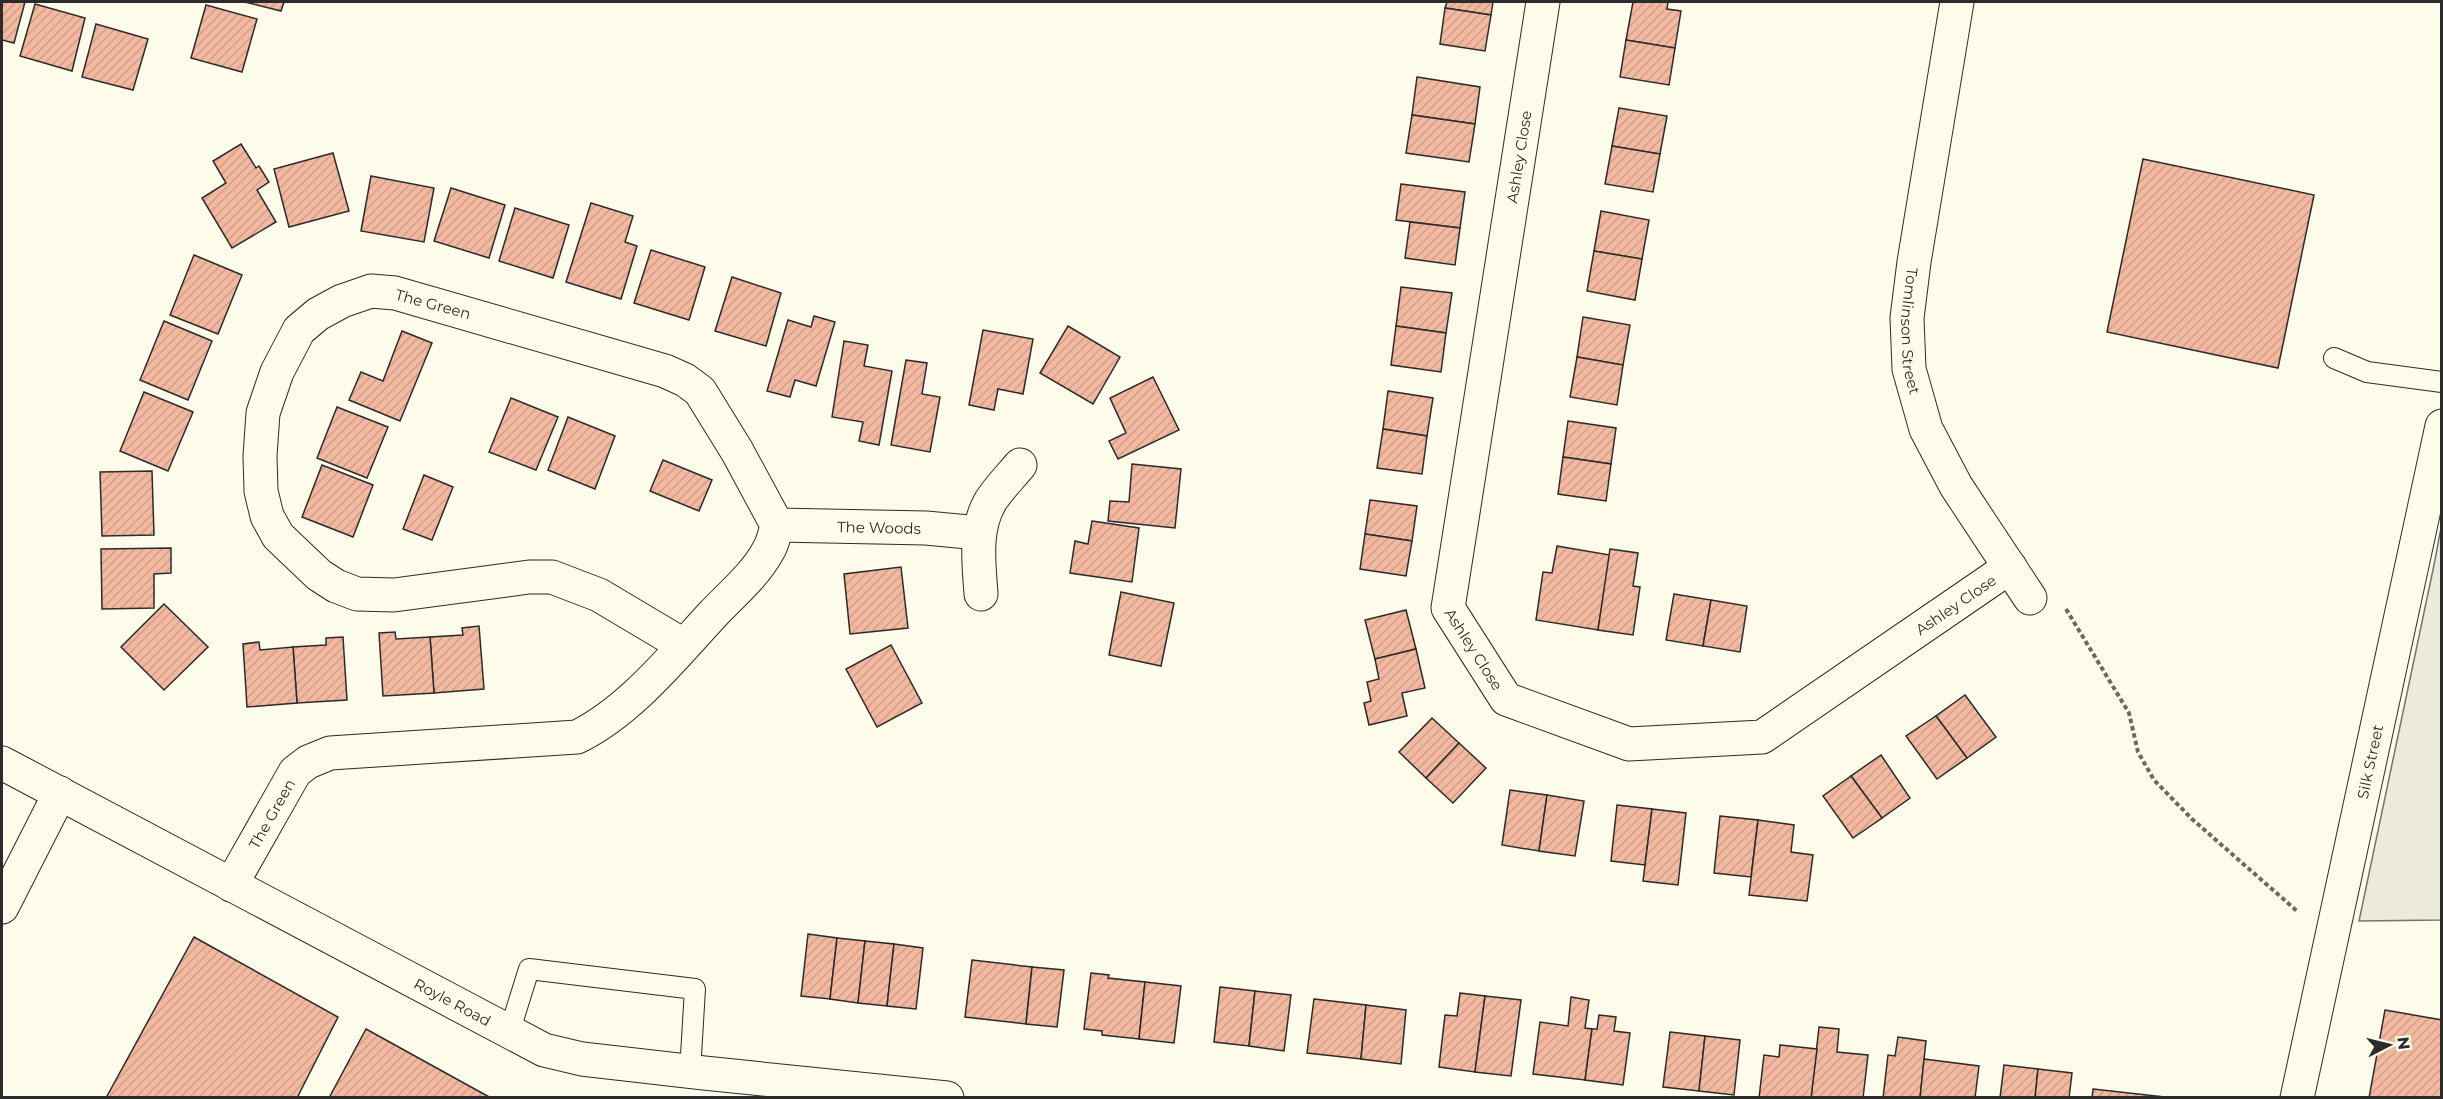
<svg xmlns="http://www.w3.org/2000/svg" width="2443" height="1099" font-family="Montserrat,sans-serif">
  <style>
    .parking { fill: #eceadb; stroke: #74746e; stroke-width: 1.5 }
    .building { fill: url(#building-hatch); stroke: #2b2b2b; stroke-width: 1.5 }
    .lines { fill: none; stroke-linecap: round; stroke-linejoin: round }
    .lane-casing { stroke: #2b2b2b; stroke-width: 22 }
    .street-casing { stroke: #2b2b2b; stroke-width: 35 }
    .path { stroke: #6a6964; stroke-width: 4; stroke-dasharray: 4.5 3; stroke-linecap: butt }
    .lane { stroke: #fdfbea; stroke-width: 20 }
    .street { stroke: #fdfbea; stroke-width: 33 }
    .labels { text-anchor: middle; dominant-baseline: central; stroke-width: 4.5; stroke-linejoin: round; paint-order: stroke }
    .street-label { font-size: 15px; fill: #2b2b2b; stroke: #fdfbea }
  </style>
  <defs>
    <pattern id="building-hatch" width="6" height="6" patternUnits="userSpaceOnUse" patternTransform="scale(1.5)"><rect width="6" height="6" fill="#f2b8a0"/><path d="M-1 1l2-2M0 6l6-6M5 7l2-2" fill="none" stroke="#d09e8a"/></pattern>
  </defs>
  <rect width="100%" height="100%" fill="#fdfbea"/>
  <polygon class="parking" points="2441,528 2441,920 2359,921 2434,565"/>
  <g class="building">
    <polygon points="2,2 25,2 14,43 2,40"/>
    <polygon points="245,2 284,2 281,11"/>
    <polygon points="1447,2 1493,2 1491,15 1445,8"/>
    <polygon points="1633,2 1668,2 1667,9 1681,11 1675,48 1626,40"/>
    <polygon points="35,4 85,18 72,71 20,56"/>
    <polygon points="206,5 257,19 242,72 191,58"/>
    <polygon points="1445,8 1491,15 1485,51 1440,44"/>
    <polygon points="96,24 148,39 133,90 82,77"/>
    <polygon points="1626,40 1675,48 1669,85 1620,77"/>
    <polygon points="1417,77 1480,87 1475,124 1412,115"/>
    <polygon points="1619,108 1667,116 1660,154 1612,146"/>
    <polygon points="1412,115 1475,124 1469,162 1406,153"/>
    <polygon points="241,144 256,168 259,166 269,182 257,190 276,222 232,248 202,198 226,183 213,161"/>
    <polygon points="1612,146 1660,154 1653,192 1605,184"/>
    <polygon points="333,153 349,211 289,227 274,169"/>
    <polygon points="2143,159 2314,195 2278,368 2107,332"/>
    <polygon points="371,176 434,188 424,242 361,231"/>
    <polygon points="1401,184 1465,192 1460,228 1396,220"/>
    <polygon points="451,188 505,205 489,258 434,241"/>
    <polygon points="591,203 633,216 625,242 637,246 621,299 566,282"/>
    <polygon points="515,208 569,225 553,278 499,261"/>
    <polygon points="1601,211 1649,220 1642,259 1594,251"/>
    <polygon points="1410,222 1460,228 1455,265 1405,258"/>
    <polygon points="651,250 705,267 689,320 634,303"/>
    <polygon points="1594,251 1642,259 1635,300 1587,291"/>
    <polygon points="194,255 242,275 218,334 170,315"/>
    <polygon points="732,277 781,293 766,346 715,331"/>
    <polygon points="1401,287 1452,293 1446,333 1396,326"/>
    <polygon points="814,316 835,322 816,386 795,380 790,397 767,391 788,320 811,327"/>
    <polygon points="1583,317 1630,325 1623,365 1577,357"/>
    <polygon points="164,321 212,341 188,400 140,380"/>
    <polygon points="1068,326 1120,357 1093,404 1040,373"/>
    <polygon points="1396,326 1446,333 1441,372 1391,365"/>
    <polygon points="983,330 1033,339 1023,394 998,389 994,410 969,405"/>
    <polygon points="402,331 432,343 400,421 349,400 361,372 383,381"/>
    <polygon points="844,341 868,345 864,366 892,371 879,445 859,441 863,422 832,417"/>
    <polygon points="1577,357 1623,365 1617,405 1570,397"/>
    <polygon points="906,360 927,363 922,394 940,397 930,452 891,445"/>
    <polygon points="1153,377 1179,430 1118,459 1109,441 1126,433 1110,398"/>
    <polygon points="1388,391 1433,398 1427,436 1383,429"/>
    <polygon points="144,392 193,412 168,471 120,451"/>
    <polygon points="511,398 558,417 536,470 489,452"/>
    <polygon points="337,407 388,427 367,478 317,458"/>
    <polygon points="568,417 615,436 595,489 548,470"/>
    <polygon points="1568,421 1616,428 1611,464 1563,457"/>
    <polygon points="1383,429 1427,436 1422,474 1377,468"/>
    <polygon points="1563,457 1611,464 1606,501 1558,494"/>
    <polygon points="663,460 712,480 699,511 650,491"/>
    <polygon points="1132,464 1181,469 1175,528 1108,521 1110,501 1129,502"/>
    <polygon points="322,465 373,485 353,537 302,517"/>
    <polygon points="152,471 154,535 102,536 100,472"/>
    <polygon points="424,475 453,487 432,540 403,529"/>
    <polygon points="1370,500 1417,506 1412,541 1365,534"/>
    <polygon points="1092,521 1139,528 1132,582 1070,573 1075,541 1088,544"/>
    <polygon points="1365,534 1412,541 1406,576 1360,569"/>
    <polygon points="1557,546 1610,555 1598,630 1536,620 1543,572 1552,573"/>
    <polygon points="171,548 171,573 154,574 154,608 102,609 101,549"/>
    <polygon points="1610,549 1638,553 1633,586 1640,587 1633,635 1598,630"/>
    <polygon points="901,567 908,628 850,634 844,574"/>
    <polygon points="1121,592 1174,603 1161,666 1109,655"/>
    <polygon points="1674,594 1711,600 1703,646 1666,640"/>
    <polygon points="1711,600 1747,606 1740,652 1703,646"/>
    <polygon points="164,604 208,647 164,690 121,647"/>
    <polygon points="1406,610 1416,649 1375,659 1365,620"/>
    <polygon points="479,626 484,689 434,693 430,637 463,635 462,628"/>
    <polygon points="395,632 396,639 430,637 434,693 383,696 379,633"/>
    <polygon points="343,637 347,700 297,703 293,647 326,645 326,638"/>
    <polygon points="259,642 260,650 293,647 297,703 247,707 243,644"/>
    <polygon points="891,645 922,703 877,727 846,669"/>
    <polygon points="1416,649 1425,688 1402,693 1407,716 1369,725 1364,703 1371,701 1367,682 1379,679 1375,659"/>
    <polygon points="1965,695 1996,737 1967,758 1936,716"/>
    <polygon points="1936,716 1967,758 1937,779 1906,736"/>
    <polygon points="1432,718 1459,743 1426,778 1399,752"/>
    <polygon points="1459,743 1486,768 1453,803 1426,778"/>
    <polygon points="1881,755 1910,798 1882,818 1851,776"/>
    <polygon points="1851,776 1882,818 1853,838 1823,796"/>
    <polygon points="1510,790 1547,795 1539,851 1502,845"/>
    <polygon points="1547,795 1584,801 1575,856 1539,851"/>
    <polygon points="1617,805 1652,809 1645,865 1611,861"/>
    <polygon points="1652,809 1686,813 1678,885 1643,881"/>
    <polygon points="1720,816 1758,820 1751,877 1714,873"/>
    <polygon points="1758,820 1794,825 1791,852 1813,855 1807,901 1749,895"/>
    <polygon points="808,934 837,938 830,999 801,996"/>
    <polygon points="194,937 338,1017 297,1098 106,1098"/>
    <polygon points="837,938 865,941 858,1003 830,999"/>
    <polygon points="865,941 894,944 887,1006 858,1003"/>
    <polygon points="894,944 923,948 916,1009 887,1006"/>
    <polygon points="972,960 1032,967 1026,1024 965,1017"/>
    <polygon points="1032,967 1064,970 1057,1027 1026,1024"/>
    <polygon points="1091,973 1109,975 1108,978 1145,982 1139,1039 1102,1035 1102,1031 1084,1029"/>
    <polygon points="1145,982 1181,986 1174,1043 1139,1039"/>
    <polygon points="1220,987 1255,991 1249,1046 1214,1042"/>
    <polygon points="1255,991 1291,995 1284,1051 1249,1046"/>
    <polygon points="1460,993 1485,996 1475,1072 1439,1067 1445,1015 1457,1016"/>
    <polygon points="1485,996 1521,1000 1511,1076 1475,1072"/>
    <polygon points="1571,997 1589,1000 1585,1028 1592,1029 1585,1080 1533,1074 1540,1022 1568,1026"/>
    <polygon points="1314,999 1366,1005 1361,1059 1307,1053"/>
    <polygon points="1366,1005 1406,1010 1401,1064 1361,1059"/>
    <polygon points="2385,1010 2442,1020 2442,1098 2369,1098"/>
    <polygon points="1599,1015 1616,1017 1614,1031 1630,1033 1623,1085 1585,1080 1592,1029 1597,1029"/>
    <polygon points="1819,1027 1839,1029 1837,1052 1868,1055 1863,1098 1811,1098"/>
    <polygon points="366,1029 491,1098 329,1098"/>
    <polygon points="1670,1032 1705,1036 1699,1091 1663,1087"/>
    <polygon points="1705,1036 1740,1040 1734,1095 1699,1091"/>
    <polygon points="1898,1037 1926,1041 1920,1098 1883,1098 1888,1055 1895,1056"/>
    <polygon points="1780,1045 1817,1049 1811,1098 1759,1098 1764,1055 1779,1057"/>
    <polygon points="1924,1059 1979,1066 1975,1098 1920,1098"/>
    <polygon points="2004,1065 2038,1069 2035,1098 2000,1098"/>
    <polygon points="2038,1069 2072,1073 2069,1098 2035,1098"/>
    <polygon points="2093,1089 2165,1097 2092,1098"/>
  </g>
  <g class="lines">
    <g class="lane-casing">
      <g id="lane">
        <polyline points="2334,358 2367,372 2442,382"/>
        <polyline points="509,1033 529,969 695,989 690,1072"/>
      </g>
    </g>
    <g class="street-casing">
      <g id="street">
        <path id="s1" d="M 1543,2 L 1448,608 L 1506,699 L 1629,744 L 1762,737 L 2010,567"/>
        <path id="s2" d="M 1957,2 L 1914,262 L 1907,318 L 1909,369 L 1926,429 L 1956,486 L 2030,598"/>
        <path id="s3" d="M 777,525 L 926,528 L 979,533"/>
        <path d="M 981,594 C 979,564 974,530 990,502 C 998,489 1010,477 1020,465"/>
        <path id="s4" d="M 2,763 L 544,1050 L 582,1059 L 704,1073 L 947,1098"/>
        <path id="s5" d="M 231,885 L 295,772 L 308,762 L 330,753 L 577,737 C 630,711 673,657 713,614 C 732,594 755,575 768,551 C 773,543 775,533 777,525 L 737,451 L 700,391 L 685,380 L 665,371 L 395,293 L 371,291 L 342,301 L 318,314 L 299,330 L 277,372 L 263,413 L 260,456 L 261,491 L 267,516 L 278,536 L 319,575 L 336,586 L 357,594 L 394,595 L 529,577 L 552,577 L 599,595 L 683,645"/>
        <polyline points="2,907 60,793"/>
        <path id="s6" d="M 2297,1098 L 2442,426"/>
      </g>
    </g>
    <polyline class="path" points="2066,609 2129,713 2138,752 2154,780 2192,819 2297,911"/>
    <use href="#lane" class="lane"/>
    <use href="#street" class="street"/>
  </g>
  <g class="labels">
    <g class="street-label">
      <text transform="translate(1519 157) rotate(-81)">Ashley Close</text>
      <text transform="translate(433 304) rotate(15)">The Green</text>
      <text stroke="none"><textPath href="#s2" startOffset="333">Tomlinson Street</textPath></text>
      <text stroke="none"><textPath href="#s3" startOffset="102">The Woods</textPath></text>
      <text stroke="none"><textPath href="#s1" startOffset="1220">Ashley Close</textPath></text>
      <text stroke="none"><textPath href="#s1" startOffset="662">Ashley Close</textPath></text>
      <text stroke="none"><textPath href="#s6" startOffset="344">Silk Street</textPath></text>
      <text stroke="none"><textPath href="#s5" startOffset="82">The Green</textPath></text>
      <text stroke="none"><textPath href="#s4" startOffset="510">Royle Road</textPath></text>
    </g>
  </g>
  <rect width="2443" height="1099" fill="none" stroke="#2b2b2b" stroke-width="6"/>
  <g transform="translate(2389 1045) rotate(83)" stroke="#fdfbea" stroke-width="4.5" paint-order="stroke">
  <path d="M0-4.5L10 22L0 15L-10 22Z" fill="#2b2b2b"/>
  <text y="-9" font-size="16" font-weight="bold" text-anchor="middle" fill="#2b2b2b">N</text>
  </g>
</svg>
